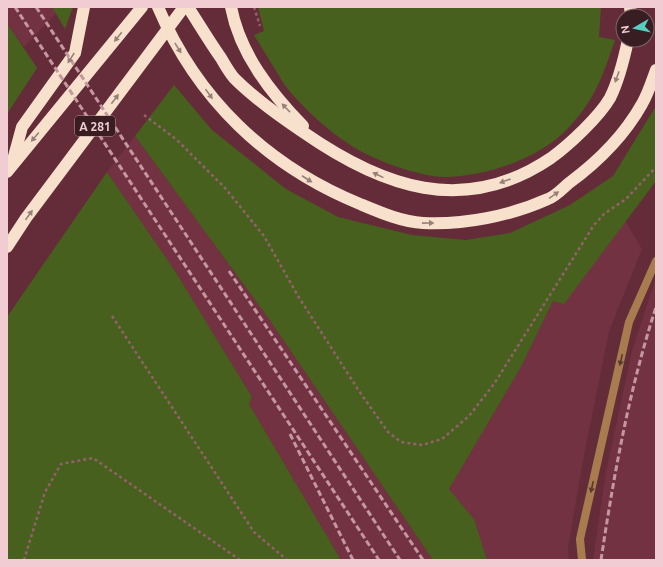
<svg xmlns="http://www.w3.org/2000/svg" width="663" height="567" font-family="Ubuntu,sans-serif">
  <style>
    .built { fill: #733242 }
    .green { fill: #48601d }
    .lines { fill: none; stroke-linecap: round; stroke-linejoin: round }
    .path { stroke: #93616c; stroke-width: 2.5; stroke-dasharray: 3 3; stroke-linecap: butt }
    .service { stroke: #a87c4f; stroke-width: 8 }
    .motorway { stroke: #f7e1cc; stroke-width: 12 }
    .rail { stroke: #c498a1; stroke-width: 3; stroke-dasharray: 6 3; stroke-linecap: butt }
    .oneway { fill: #988078 }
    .oneway2 { fill: #5a3a30 }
    .labels { text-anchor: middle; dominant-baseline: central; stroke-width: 4; stroke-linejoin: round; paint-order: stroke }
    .shield { fill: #381e23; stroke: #ba989e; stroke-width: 1 }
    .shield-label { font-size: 12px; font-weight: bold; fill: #f1ccd2 }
  </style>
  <rect width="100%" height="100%" fill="#642b39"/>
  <g class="built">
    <polygon points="7,7 52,7 56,13 24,47 7,23"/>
    <polygon points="135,136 269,319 433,560 341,560 249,404 252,397 175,271 107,172"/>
    <polygon points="625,221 642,249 609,331 583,460 568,548 569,560 487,560 474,519 449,489 521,367 553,301 564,303"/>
    <polygon points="656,278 656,560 593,560 606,472 632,351"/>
  </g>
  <g class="green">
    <polygon points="52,7 73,7 65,29"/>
    <path d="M 258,7 L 601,7 L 599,37 L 615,40 C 604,73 595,99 571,125 C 542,158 488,176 445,177 C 419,177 367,158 346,142 C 326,129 298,103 284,84 C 274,68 264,51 254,35 L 264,31 Z"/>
    <polygon points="7,23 37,68 7,114"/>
    <polygon points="174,85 212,130 286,189 338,217 412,235 466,240 510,233 570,205 613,176 656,106 656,181 564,304 553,301 521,367 449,489 474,519 487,560 433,560 269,319 135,136"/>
    <polygon points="107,172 175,271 252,397 249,404 341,560 7,560 7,317"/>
  </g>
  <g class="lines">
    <g class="path">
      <polyline points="254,7 260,26"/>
      <polyline points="144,115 177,140 225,188 264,236 298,296 359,391 388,432 401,442 422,445 442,439 469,416 494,384 594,225 604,214 626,199 656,167"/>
      <polyline points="112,316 254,532 287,560"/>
      <polyline points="24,560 45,492 61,464 93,458 240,560"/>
    </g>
    <polyline class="service" points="582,560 580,539 629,322 656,261"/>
    <g class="motorway">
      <path d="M 158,7 C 197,99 267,166 360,204 C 379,212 402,222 423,223 C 464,225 510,216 548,199 C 556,196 563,188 569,183 C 599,161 624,136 642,104 C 648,94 652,81 656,70"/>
      <path d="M 188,7 C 199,24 209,41 221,58 C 225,65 229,72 234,78 C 255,99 279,116 303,132 C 382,187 464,217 551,158 C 569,145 599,117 610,98 C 619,80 624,59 628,40"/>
      <path d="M 231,7 C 240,54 271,93 303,126"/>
      <polyline points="630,7 631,16"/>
      <polyline points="13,160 22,127 75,53 84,7"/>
      <polyline points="7,172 142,7"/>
      <polyline points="7,247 26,218 184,7"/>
    </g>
    <g class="rail">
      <polyline points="15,7 379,560"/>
      <polyline points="36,7 400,560"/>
      <polyline points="229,271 423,560"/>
      <polyline points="290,434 353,560"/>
      <path d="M 601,560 C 614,474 629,390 656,307"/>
    </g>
  </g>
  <defs><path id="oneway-solid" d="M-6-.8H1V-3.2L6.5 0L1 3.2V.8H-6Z"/></defs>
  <g class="oneway">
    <use href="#oneway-solid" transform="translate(118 37) rotate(129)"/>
    <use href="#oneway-solid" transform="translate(178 48) rotate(58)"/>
    <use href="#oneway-solid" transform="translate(71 58) rotate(123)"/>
    <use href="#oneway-solid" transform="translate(617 77) rotate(110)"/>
    <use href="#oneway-solid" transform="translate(209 94) rotate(54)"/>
    <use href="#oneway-solid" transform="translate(115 99) rotate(-53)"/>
    <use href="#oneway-solid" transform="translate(286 108) rotate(-134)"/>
    <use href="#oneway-solid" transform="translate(35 137) rotate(130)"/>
    <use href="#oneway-solid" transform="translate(378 175) rotate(-154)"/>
    <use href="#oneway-solid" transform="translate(307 179) rotate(33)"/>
    <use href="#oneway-solid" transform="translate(505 181) rotate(160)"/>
    <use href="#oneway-solid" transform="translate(554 195) rotate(-35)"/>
    <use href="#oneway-solid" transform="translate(29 215) rotate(-54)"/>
    <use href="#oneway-solid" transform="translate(428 223) rotate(-1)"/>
  </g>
  <g class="oneway2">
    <use href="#oneway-solid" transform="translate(621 360) rotate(103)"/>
    <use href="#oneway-solid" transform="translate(592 487) rotate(103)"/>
  </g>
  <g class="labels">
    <rect class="shield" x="75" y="116" width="40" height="20" rx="3"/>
    <g class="shield-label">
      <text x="95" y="126">A 281</text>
    </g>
  </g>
  <rect width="663" height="567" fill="none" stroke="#f1ccd2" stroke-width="16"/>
  <g transform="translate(635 28) rotate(261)"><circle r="19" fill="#381e23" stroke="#826469"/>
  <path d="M0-3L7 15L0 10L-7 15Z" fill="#57cec2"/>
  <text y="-6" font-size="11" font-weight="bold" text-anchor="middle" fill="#f1ccd2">N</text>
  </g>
</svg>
